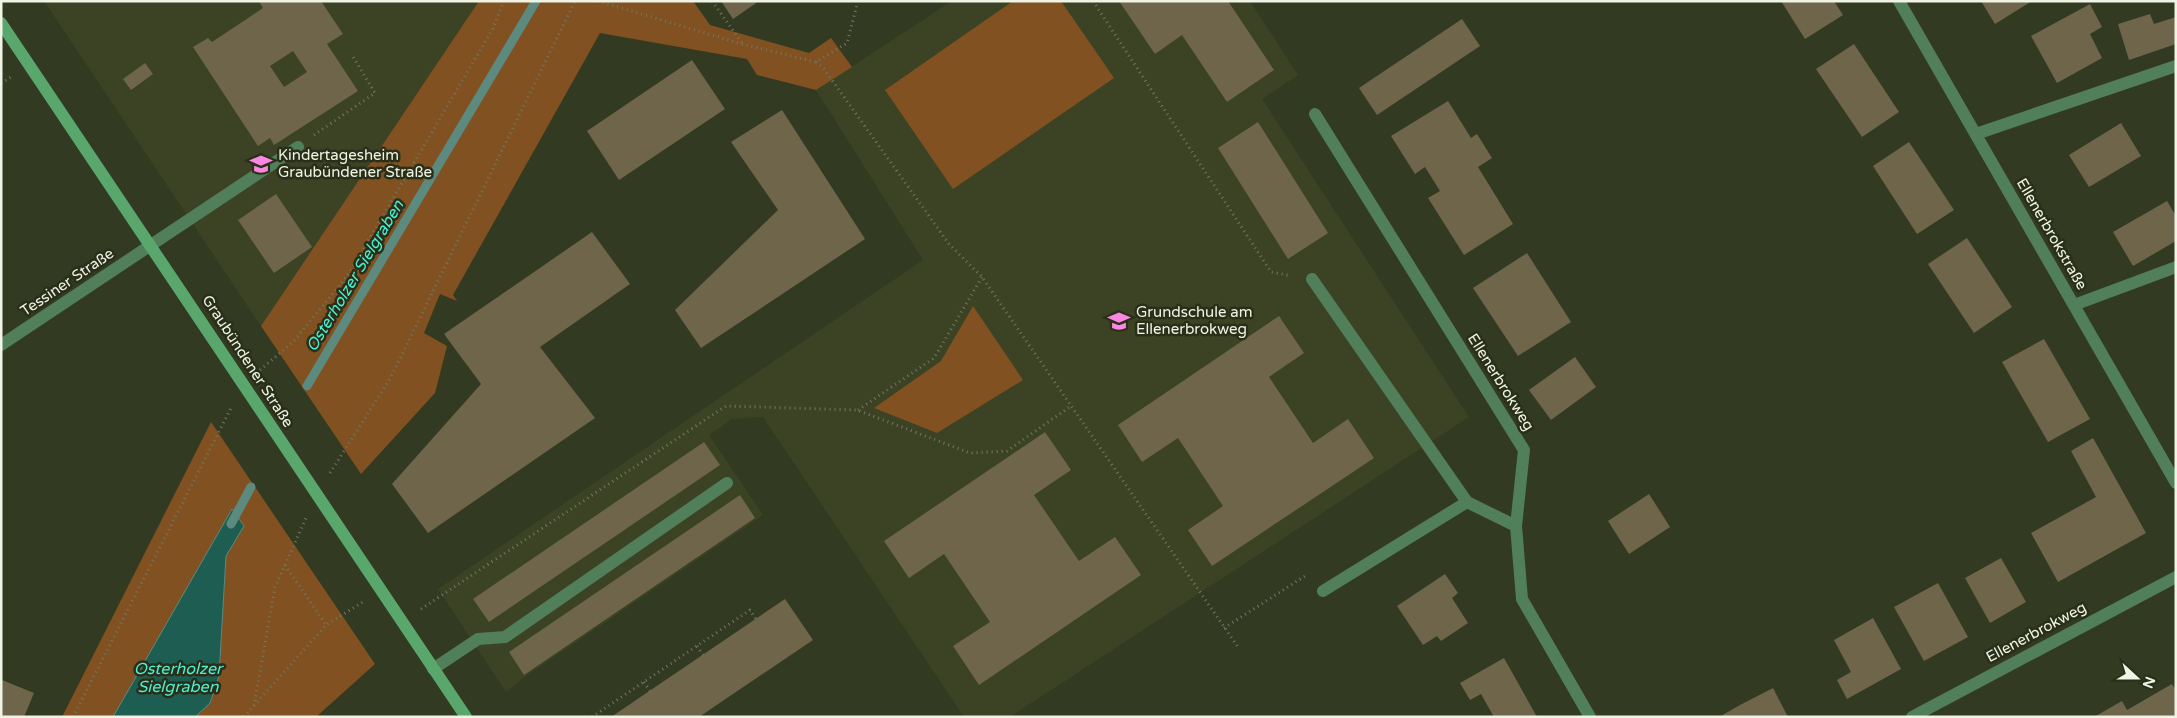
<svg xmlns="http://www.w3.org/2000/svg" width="2177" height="718" font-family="'Varela Round',sans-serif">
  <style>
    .built { fill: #3b4324 }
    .green { fill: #815121 }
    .water { fill: #1d5d52; stroke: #5c8a7e }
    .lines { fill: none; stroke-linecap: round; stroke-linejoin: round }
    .stream { stroke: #5c8a7e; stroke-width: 9 }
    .building { fill: #6e654b; fill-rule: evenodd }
    .path { stroke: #727863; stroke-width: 3; stroke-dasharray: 1 4; stroke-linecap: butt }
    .lane { stroke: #507f5a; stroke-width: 12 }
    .street { stroke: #507f5a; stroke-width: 12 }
    .secondary { stroke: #59a76c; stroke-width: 12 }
    .labels { text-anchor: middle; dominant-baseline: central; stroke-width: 5; stroke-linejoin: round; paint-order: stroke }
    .poi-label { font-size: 15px; fill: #f0f4e5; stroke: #292f18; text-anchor: start }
    .street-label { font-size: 15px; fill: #f0f4e5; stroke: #292f18 }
    .water-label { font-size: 16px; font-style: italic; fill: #49f2d6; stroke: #292f18 }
  </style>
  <rect width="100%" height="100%" fill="#333a22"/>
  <g class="built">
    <polygon points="44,1 479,1 261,326"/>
    <polygon points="952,1 1250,1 1298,75 1262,99 1469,417 1010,717 964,717 763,417 732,419 709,435 763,515 522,679 506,692 438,589 923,260 816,90"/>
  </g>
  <g class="green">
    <polygon points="479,1 693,1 710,25 809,53 831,38 852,67 816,90 757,75 747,59 600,33 453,295 457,301 440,294 424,333 447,346 435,393 361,474 261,326"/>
    <polygon points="1013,1 1061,1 1114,78 953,189 885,90"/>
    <polygon points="973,306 1023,380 937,433 874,408 941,361"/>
    <polygon points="211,422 375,664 316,717 62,717"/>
  </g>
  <polygon class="water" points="232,509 244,526 226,556 219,676 210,703 195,717 113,717"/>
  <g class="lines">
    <g class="stream">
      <polyline points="307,386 536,1"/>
      <polyline points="231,524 251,487"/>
    </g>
  </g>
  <g class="building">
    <path d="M 259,1 L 321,1 L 343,34 L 327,44 L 358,91 L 274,145 L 270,138 L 258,146 L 193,47 L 208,38 L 212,42 L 263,8 ZM 293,51 L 307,72 L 284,87 L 270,66 Z"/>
    <polygon points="721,1 759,1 733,19"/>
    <polygon points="1119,1 1228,1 1274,70 1227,102 1182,35 1155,54"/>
    <polygon points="1781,1 1834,1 1843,15 1805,39"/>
    <polygon points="1981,1 2032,1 1995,24"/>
    <polygon points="2090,4 2102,27 2090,34 2102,58 2057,83 2031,36"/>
    <polygon points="2150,14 2154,24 2176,17 2176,44 2129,60 2118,24"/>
    <polygon points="1462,19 1480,46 1377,115 1359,88"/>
    <polygon points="1854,44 1899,112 1862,137 1816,69"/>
    <polygon points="692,60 725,109 619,180 587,131"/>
    <polygon points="145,63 153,74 131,90 123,79"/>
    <polygon points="1448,101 1471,138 1477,134 1492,158 1478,167 1513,224 1464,255 1428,198 1440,191 1425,167 1415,174 1391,136"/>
    <polygon points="782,110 865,239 701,348 675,310 778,210 731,142"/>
    <polygon points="1258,122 1328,233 1288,259 1218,148"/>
    <polygon points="2121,123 2141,156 2089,187 2069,155"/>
    <polygon points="1909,142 1954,210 1917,234 1873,166"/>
    <polygon points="276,194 312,247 274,273 238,220"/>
    <polygon points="2167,201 2176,216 2176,241 2133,266 2113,232"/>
    <polygon points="592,232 630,284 540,347 595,418 428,533 392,484 481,384 444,334"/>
    <polygon points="1967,238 2012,307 1974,333 1928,264"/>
    <polygon points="1527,253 1571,322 1518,356 1473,288"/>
    <polygon points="1279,316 1304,353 1269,377 1313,443 1348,419 1374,458 1212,566 1188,530 1223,506 1178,438 1142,462 1118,425"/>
    <polygon points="2044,339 2090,419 2048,442 2002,362"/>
    <polygon points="1575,357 1596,387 1551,420 1529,390"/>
    <polygon points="1045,432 1071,470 1034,495 1079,561 1115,537 1141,575 979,685 953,646 990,622 944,554 909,578 884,541"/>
    <polygon points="2093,438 2146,533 2058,582 2031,533 2096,497 2071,451"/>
    <polygon points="704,442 720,465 489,622 473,599"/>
    <polygon points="1649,494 1670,527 1629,554 1608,521"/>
    <polygon points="740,495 755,518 524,675 509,652"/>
    <polygon points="2001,558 2026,602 1990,623 1965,578"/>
    <polygon points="1445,574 1458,593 1452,598 1468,623 1441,641 1437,636 1423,645 1397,606"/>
    <polygon points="1938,583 1968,637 1924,661 1894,607"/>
    <polygon points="785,599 813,640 699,717 611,717"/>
    <polygon points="1873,618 1901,669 1847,699 1837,680 1851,672 1834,640"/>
    <polygon points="1504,658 1537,717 1494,717 1481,694 1470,700 1460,683"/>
    <polygon points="2,680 34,693 24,717 1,717"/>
    <polygon points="2172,684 2176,690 2176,717 2094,717 2122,701 2127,710"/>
    <polygon points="1773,688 1788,717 1719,717 1740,705"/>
  </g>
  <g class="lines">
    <g class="path">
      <polyline points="598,1 742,44 816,62 847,43 858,1"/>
      <polyline points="712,1 742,43"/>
      <polyline points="1093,1 1271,272 1291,276"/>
      <polyline points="816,62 824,69 949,244 982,277 1238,647"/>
      <polyline points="1,83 11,77"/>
      <polyline points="314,135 375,93 352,55"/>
      <polyline points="260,370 294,341 348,275 492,30 504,1"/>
      <polyline points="858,410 934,358 982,277"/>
      <polyline points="330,473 391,377 575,1"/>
      <polyline points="285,565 326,625"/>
      <polyline points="421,609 726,406 857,410 970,453 1007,451 1071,406"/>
      <polyline points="1224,628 1305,576"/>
      <polyline points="697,646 703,655"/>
      <polyline points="644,682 650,691"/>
      <polyline points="254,706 275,587 306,518"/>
      <polyline points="73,717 231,408"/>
      <polyline points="244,717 326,625 363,602"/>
      <polyline points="592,717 750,610 756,619"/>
    </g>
    <g class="lane">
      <polyline points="1315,114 1524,450 1516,526 1467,502 1323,591"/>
      <polyline points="1976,134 2176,66"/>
      <polyline points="151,245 298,147"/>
      <polyline points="1312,279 1467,502"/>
      <polyline points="2074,305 2176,267"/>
      <polyline points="433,669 478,639 505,637 727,483"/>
    </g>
    <g class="street">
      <polyline points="1899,1 2176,483"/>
      <polyline points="1,345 151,245"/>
      <polyline points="1516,526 1522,599 1590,717"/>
      <polyline points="1912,717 2176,577"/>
    </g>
    <polyline class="secondary" points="1,23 466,717"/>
  </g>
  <defs>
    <g id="school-bare" transform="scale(1.725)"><path d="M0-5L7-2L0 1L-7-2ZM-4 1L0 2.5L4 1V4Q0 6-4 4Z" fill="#fd86e2" stroke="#292f18" stroke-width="2.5" paint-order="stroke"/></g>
  </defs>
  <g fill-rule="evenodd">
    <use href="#school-bare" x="261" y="164"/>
    <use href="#school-bare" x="1119" y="321"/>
  </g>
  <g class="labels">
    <g class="poi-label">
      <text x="278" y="155">Kindertagesheim<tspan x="278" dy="17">Graubündener Straße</tspan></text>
      <text x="1136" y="312">Grundschule am<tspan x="1136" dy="17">Ellenerbrokweg</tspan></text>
    </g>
    <g class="street-label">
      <text transform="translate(2052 234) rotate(60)">Ellenerbrokstraße</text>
      <text transform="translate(67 282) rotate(-34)">Tessiner Straße</text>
      <text transform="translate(248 361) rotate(57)">Graubündener Straße</text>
      <text transform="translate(1501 382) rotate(58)">Ellenerbrokweg</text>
      <text transform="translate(2036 632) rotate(-28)">Ellenerbrokweg</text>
    </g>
    <g class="water-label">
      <text transform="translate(355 276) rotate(-59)">Osterholzer Sielgraben</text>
      <text x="178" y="669">Osterholzer<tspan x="178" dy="18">Sielgraben</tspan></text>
    </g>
  </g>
  <rect width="2177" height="718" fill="none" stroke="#f0f4e5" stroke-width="5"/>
  <g transform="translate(2137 678) rotate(111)" stroke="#292f18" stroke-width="4" paint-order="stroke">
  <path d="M0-4L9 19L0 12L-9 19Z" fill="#f0f4e5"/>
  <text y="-8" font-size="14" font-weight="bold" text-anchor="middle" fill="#f0f4e5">N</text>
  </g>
</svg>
